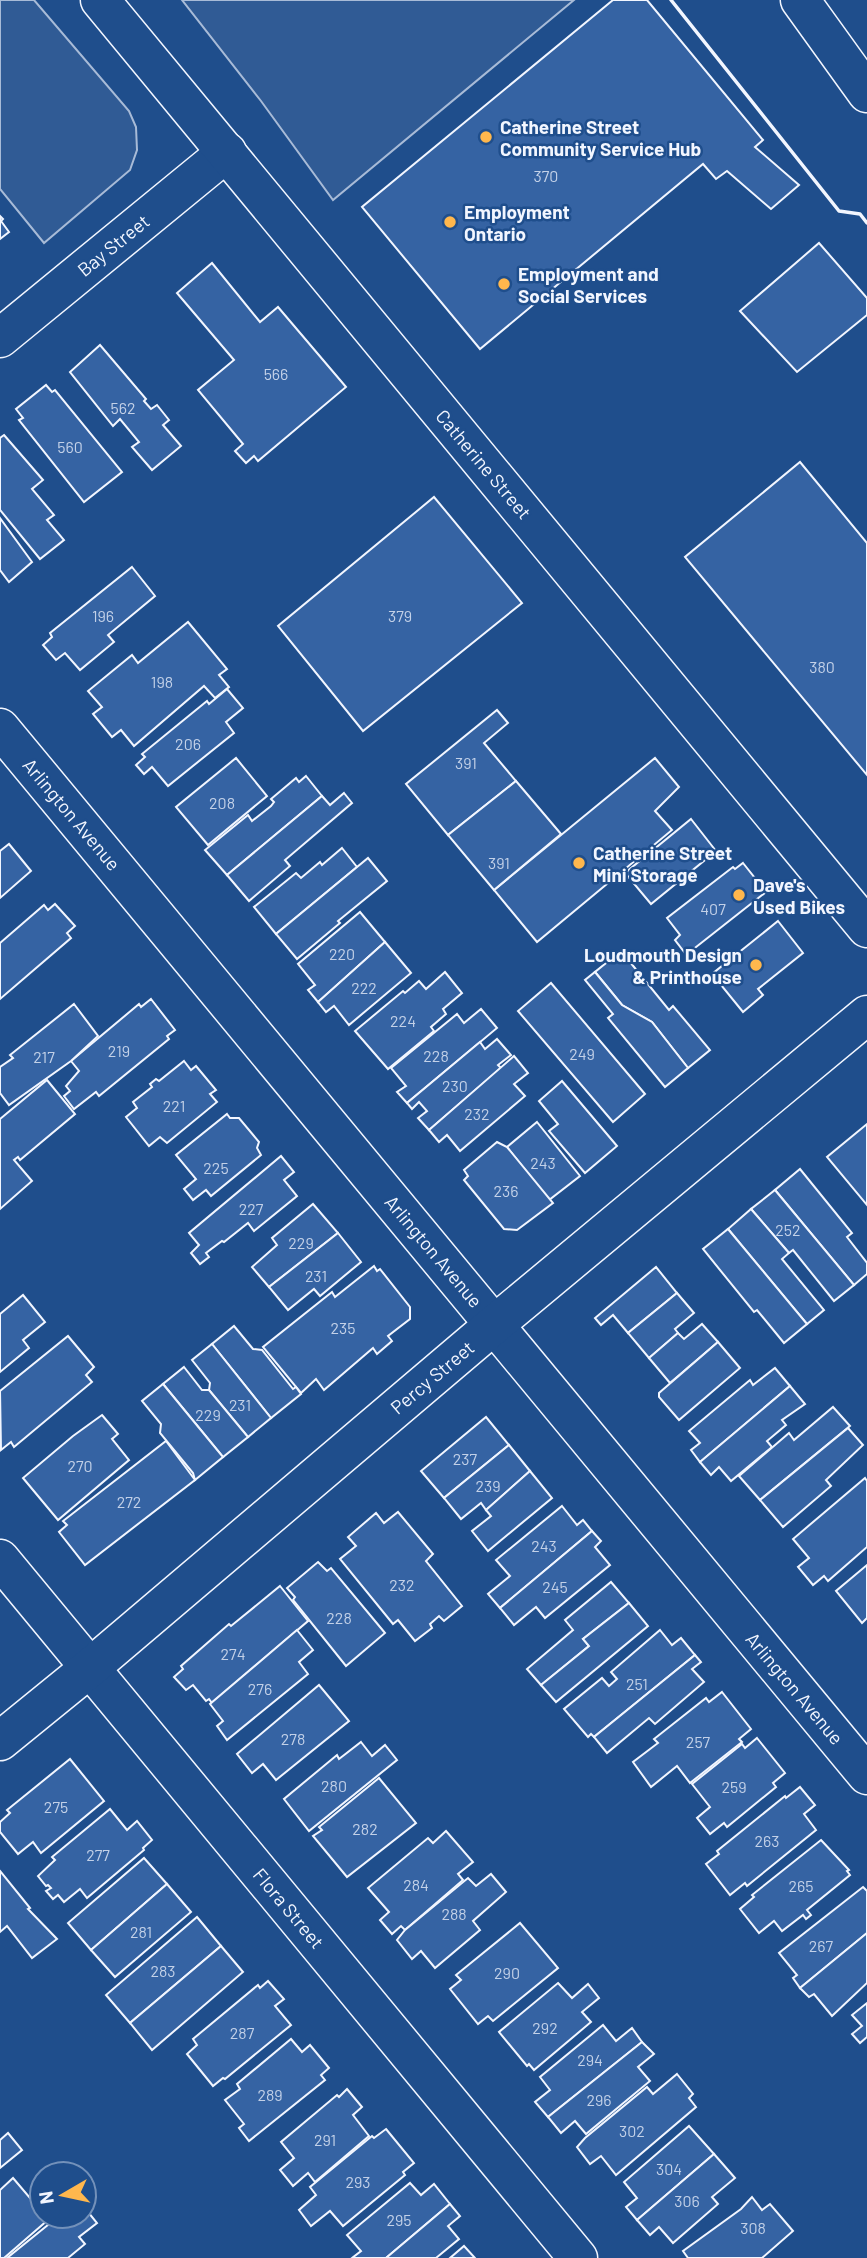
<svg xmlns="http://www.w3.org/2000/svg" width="867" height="2258" font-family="Barlow,sans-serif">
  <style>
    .parking { fill: #305b95; stroke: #a8bbd7; stroke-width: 2 }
    .building { fill: #3563a3; stroke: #f2f6ff; stroke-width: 2 }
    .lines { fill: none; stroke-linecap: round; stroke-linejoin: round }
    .minor-casing { stroke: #f2f6ff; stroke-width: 41 }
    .primary-casing { stroke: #f2f6ff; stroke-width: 41 }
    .motorway-casing { stroke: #f2f6ff; stroke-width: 41 }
    .minor { stroke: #1f4e8c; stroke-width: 38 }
    .primary { stroke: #1f4e8c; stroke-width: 38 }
    .motorway { stroke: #1f4e8c; stroke-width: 38 }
    .wall { stroke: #f2f6ff; stroke-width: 3.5 }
    .poi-dot { fill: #ffb74d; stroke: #1f4e8c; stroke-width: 2.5 }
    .labels { text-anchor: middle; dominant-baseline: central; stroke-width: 5; stroke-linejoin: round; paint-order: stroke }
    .number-label { font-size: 16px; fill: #c3d1e8 }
    .poi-label { font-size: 19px; font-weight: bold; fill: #f2f6ff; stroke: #1f4e8c; text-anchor: start }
    .street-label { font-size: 19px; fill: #f2f6ff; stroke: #1f4e8c }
  </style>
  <rect width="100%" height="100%" fill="#1f4e8c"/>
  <g class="parking">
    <polygon points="0,0 34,0 129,111 136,127 137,150 130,170 44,243 0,189"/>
    <polygon points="182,0 574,0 333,200 261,101"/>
  </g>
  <g class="building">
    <polygon points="613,0 647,0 763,140 755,147 799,185 771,209 727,171 716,179 703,164 480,349 362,207"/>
    <polygon points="0,216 3,219 1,221 9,232 0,239"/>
    <polygon points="819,243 867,298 867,315 797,372 740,311"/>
    <polygon points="212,263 260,322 278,307 346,387 258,461 254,456 246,463 235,451 243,444 198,390 234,360 177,293"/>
    <polygon points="100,345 146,399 144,401 151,409 157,405 169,420 163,425 181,446 152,470 132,447 139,442 120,419 113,426 70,372"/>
    <polygon points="46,385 52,392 55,390 122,472 84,502 19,420 23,418 16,409"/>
    <polygon points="4,435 43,480 32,489 54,515 47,520 64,540 40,559 0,510 0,438"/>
    <polygon points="800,462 867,543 867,775 685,557"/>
    <polygon points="434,497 522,603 363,731 278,626"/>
    <polygon points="0,518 32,562 9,582 0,570"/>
    <polygon points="132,567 155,596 108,635 114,642 80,670 65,653 56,660 43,645 52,637 50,633"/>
    <polygon points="188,622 227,669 219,675 229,687 215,698 204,686 134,746 121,730 112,737 93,714 102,707 88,691 132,655 138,663"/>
    <polygon points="227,689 243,708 226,722 234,733 168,786 152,767 144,774 136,765 145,757 142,754 207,701 209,704"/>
    <polygon points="497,710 508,723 484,743 516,781 448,835 406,784"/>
    <polygon points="236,758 267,796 208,845 176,807"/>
    <polygon points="655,758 679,787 655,811 672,830 537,942 494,890"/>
    <polygon points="306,776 322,796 227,875 205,850 248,815 252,821 271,806 274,802 271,799 296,778 299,782"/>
    <polygon points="516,781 561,834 494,890 448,835"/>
    <polygon points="344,793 352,803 285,860 290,866 249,901 227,875 322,796 330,805"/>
    <polygon points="691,819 716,851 651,904 625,873"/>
    <polygon points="9,844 31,871 0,898 0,851"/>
    <polygon points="342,848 357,867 276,934 254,907 296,873 301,878 320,862 322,865"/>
    <polygon points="368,858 387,881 338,921 340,923 297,959 276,934"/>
    <polygon points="743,863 766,892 691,951 690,949 685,953 675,940 680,935 667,918 733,867 735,869"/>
    <polygon points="55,904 75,926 67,933 71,938 0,999 0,943 44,905 48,910"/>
    <polygon points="360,912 385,942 318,1002 308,990 315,985 298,964"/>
    <polygon points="778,921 803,953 758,989 763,995 743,1012 712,974"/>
    <polygon points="385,942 411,973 349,1025 334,1006 326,1012 318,1002"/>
    <polygon points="621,951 669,1010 673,1006 710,1050 688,1068 652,1022 622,1005 595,972"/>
    <polygon points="445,972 462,993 443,1009 446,1014 431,1027 434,1031 388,1069 355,1031 403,991 405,993 419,981 426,989"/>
    <polygon points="595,972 622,1005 652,1022 688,1068 665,1087 608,1018 613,1014 585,980"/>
    <polygon points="551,983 645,1094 613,1122 518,1011"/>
    <polygon points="151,999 175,1030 167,1036 169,1039 99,1096 96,1092 74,1109 64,1096 70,1091 66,1086 79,1071 71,1061 139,1004 141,1007"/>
    <polygon points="74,1004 98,1036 71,1061 9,1105 0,1093 0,1067 13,1058 10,1055"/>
    <polygon points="481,1009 497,1028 407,1103 397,1092 406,1086 391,1068 457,1014 464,1023"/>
    <polygon points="497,1039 511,1055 498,1065 501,1068 429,1130 418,1118 427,1111 419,1102 412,1109 407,1103 480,1042 485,1049"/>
    <polygon points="514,1056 528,1073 514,1084 525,1096 460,1151 447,1135 439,1142 429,1130"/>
    <polygon points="184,1061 191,1070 196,1066 216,1090 210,1094 217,1102 167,1143 160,1137 149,1146 126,1117 137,1108 133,1102 152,1087 150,1084 156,1079 159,1081"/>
    <polygon points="47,1080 75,1114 20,1160 18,1157 14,1160 32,1181 0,1209 0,1119"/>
    <polygon points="562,1081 617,1146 585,1173 549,1131 558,1124 539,1101"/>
    <polygon points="227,1114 230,1118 239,1118 259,1142 257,1148 261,1155 211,1196 206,1190 193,1200 184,1189 196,1179 176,1155"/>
    <polygon points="537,1122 580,1176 549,1200 507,1147"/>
    <polygon points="867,1124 867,1205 827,1157"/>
    <polygon points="497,1142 507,1147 553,1203 517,1230 504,1229 464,1180 468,1176 464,1170"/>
    <polygon points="281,1156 294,1172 284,1180 297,1196 254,1231 248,1223 224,1242 222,1241 206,1253 209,1257 200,1264 191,1253 199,1245 189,1233"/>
    <polygon points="800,1169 852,1233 847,1237 867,1263 867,1274 854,1285 775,1190"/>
    <polygon points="775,1190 854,1285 834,1301 793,1250 789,1253 751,1209"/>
    <polygon points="313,1204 338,1233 269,1287 252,1267 277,1245 272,1238"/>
    <polygon points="751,1209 789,1253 782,1259 824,1310 807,1324 728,1229"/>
    <polygon points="728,1229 807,1324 784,1343 757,1310 754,1312 703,1249"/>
    <polygon points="338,1233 361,1262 320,1296 314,1289 288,1310 269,1287"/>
    <polygon points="374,1266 377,1271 380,1269 410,1307 410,1319 388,1336 392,1341 377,1354 373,1348 324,1390 316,1379 301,1393 263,1347 332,1292 335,1297"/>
    <polygon points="656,1267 677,1293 628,1333 613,1315 601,1325 595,1318"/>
    <polygon points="677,1293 694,1313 675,1329 678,1333 649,1358 628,1333"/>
    <polygon points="23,1295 45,1322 23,1340 29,1348 0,1372 0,1314"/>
    <polygon points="702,1324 718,1342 670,1383 649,1358 678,1333 684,1339"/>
    <polygon points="234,1326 253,1349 262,1350 293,1389 296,1387 301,1394 271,1418 212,1344"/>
    <polygon points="68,1336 94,1367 86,1375 92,1382 14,1447 11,1442 1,1450 0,1391"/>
    <polygon points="718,1342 740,1368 679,1420 659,1397 659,1393"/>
    <polygon points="212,1344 271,1418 248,1437 209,1390 210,1383 192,1360"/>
    <polygon points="184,1367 202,1390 209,1390 248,1437 223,1457 163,1384"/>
    <polygon points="775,1368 790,1386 700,1462 691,1450 700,1443 689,1431 750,1380 753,1385"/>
    <polygon points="163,1384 223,1457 195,1480 193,1473 160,1433 161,1424 142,1401"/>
    <polygon points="790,1386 805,1404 782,1420 786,1425 767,1441 772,1447 731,1481 719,1467 711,1475 700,1462"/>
    <polygon points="833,1407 850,1426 760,1500 739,1476 789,1433 794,1440"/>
    <polygon points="102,1415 118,1434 112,1439 129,1460 58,1520 23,1478 73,1436"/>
    <polygon points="486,1417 509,1445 444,1498 421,1471"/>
    <polygon points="848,1428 863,1445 826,1480 831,1486 783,1527 760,1500"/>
    <polygon points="166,1441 195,1480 85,1565 59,1532 67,1525 63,1521"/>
    <polygon points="509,1445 530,1471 486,1510 481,1503 461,1519 444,1498"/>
    <polygon points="530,1471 552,1498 488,1551 472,1531 491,1516 486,1510"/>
    <polygon points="865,1478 867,1481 867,1547 828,1581 824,1576 813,1585 798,1567 809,1558 793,1539"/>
    <polygon points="562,1506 577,1525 583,1520 592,1531 500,1608 488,1594 510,1576 496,1560"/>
    <polygon points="398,1512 433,1554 426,1561 462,1606 444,1621 439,1616 430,1624 432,1628 415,1641 398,1620 393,1624 340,1559 356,1546 348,1537 376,1513 384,1523"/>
    <polygon points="592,1531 601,1541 595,1547 610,1565 545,1618 536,1607 514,1625 500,1608"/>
    <polygon points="318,1562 327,1571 331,1568 385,1633 346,1666 293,1600 295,1597 287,1588"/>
    <polygon points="867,1565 867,1618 862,1623 836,1591"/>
    <polygon points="611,1582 629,1603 583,1639 589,1646 541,1685 527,1669 573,1630 565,1620"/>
    <polygon points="280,1586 308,1621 212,1703 209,1699 206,1701 193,1685 186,1690 174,1677 183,1669 181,1666 229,1624 231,1626"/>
    <polygon points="629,1603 648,1626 556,1702 541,1685 589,1646 583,1639"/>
    <polygon points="297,1630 313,1650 299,1662 308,1674 227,1740 217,1726 223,1721 210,1704"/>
    <polygon points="660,1630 672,1645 681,1638 695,1655 594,1737 591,1734 588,1737 564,1709 602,1678 609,1686 617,1679 611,1672"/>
    <polygon points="695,1655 701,1662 692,1669 704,1682 655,1724 649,1718 607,1753 594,1737"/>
    <polygon points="319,1685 349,1721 276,1780 263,1764 252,1773 237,1754"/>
    <polygon points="722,1692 751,1729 739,1739 742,1742 690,1783 677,1766 651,1787 633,1762 658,1743 654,1739 706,1698 709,1702"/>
    <polygon points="757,1738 785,1773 773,1783 776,1787 727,1827 724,1823 710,1834 697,1818 710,1807 692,1784 742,1744 745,1748"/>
    <polygon points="361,1742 372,1756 385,1745 397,1760 309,1831 284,1799 337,1755 339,1759"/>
    <polygon points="70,1759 104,1801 41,1853 33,1842 18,1854 0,1832 0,1822 10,1813 7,1810"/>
    <polygon points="379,1778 416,1823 347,1877 313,1836 322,1830 319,1827"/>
    <polygon points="800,1787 815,1805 804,1814 816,1830 747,1886 745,1883 730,1895 706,1864 719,1854 717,1851 785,1796 786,1798"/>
    <polygon points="110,1809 127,1830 137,1821 152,1840 143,1848 144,1850 87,1898 80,1889 64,1902 58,1895 53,1899 46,1891 51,1888 48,1885 46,1886 38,1876 55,1860 52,1857"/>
    <polygon points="446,1831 473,1862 458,1874 463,1880 405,1930 401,1926 392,1934 380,1920 389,1912 368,1888 428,1838 433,1843"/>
    <polygon points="821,1840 849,1870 847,1871 850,1875 807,1910 811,1915 806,1919 803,1915 782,1931 774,1921 759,1933 740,1909 754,1897 752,1895"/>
    <polygon points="144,1858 167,1884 91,1950 68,1923"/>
    <polygon points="0,1871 30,1908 28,1909 57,1939 32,1958 7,1926 0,1932"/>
    <polygon points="491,1874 506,1892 473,1921 480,1930 435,1968 421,1951 412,1959 397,1940 405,1930 468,1878 476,1886"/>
    <polygon points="167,1884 191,1912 115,1977 91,1950"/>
    <polygon points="863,1887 867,1891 867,1933 800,1988 793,1978 797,1975 779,1953"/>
    <polygon points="197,1917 221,1946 130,2023 106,1995"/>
    <polygon points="520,1923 558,1968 493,2021 488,2016 478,2024 450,1989 461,1980 456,1975"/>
    <polygon points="867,1933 867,1983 832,2016 814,1994 809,1997 800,1988"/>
    <polygon points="221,1946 243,1972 152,2050 130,2023"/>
    <polygon points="268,1981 284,1999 275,2006 291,2025 225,2079 223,2078 213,2086 187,2054 197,2045 193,2039 258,1985 260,1988"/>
    <polygon points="558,1983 572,1998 588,1984 599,1998 582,2012 591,2022 534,2070 529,2064 527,2066 499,2032"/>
    <polygon points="867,2003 867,2037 860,2043 852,2034 862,2026 852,2015"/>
    <polygon points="603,2025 616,2041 632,2028 642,2042 548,2117 535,2102 550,2090 540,2077"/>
    <polygon points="291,2039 302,2052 310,2045 329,2068 321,2075 325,2080 249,2141 239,2128 244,2124 225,2100 240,2089 237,2084"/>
    <polygon points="642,2042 654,2054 638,2067 650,2081 586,2134 575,2121 561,2133 548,2117"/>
    <polygon points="677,2074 693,2094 689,2098 696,2107 616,2175 601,2156 590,2164 577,2147 585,2138 647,2087 653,2094"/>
    <polygon points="347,2089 362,2107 353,2115 369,2136 315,2182 308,2173 293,2186 280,2170 294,2158 281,2142 337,2095 339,2097"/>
    <polygon points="689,2126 714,2154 637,2220 626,2207 637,2198 624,2182"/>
    <polygon points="386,2129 414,2163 403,2172 405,2175 343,2226 330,2211 311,2226 299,2210 316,2195 310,2187 372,2136 374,2138"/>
    <polygon points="8,2133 22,2150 0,2168 0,2140"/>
    <polygon points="714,2154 735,2178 712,2197 718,2204 673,2243 659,2227 650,2235 637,2220"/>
    <polygon points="13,2178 42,2212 42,2216 49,2219 4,2258 0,2258 0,2190"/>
    <polygon points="410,2183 421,2195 434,2184 450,2204 386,2258 352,2258 361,2251 347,2235"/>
    <polygon points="752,2197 762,2210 770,2204 793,2231 762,2258 688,2258 683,2251 741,2209"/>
    <polygon points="450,2204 460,2216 448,2226 459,2239 436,2258 386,2258"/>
    <polygon points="84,2207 97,2223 79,2237 85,2244 68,2258 7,2258 59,2216 84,2216"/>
    <polygon points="464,2246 475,2258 450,2258"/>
  </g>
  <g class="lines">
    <g class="minor-casing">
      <g id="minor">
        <polyline points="0,338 227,152"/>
        <polyline points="0,728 867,1775"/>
        <polyline points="0,1559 578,2258"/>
        <polyline points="0,1741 91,1667 495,1324 867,1015"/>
      </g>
    </g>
    <g class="primary-casing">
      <polyline id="primary" points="100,0 867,928"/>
    </g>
    <g class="motorway-casing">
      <polyline id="motorway" points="800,0 867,93"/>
    </g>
    <use href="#minor" class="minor"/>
    <use href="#primary" class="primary"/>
    <use href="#motorway" class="motorway"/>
    <polyline class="wall" points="671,0 839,211 860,214 867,223"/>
  </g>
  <g class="poi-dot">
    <circle cx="486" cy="137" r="7"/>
    <circle cx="450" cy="222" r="7"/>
    <circle cx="504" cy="284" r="7"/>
    <circle cx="579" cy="863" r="7"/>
    <circle cx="739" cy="895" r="7"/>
    <circle cx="756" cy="965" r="7"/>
  </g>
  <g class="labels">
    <g class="number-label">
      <text x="546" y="175">370</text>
      <text x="276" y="373">566</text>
      <text x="123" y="407">562</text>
      <text x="70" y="446">560</text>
      <text x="103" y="615">196</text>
      <text x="400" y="615">379</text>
      <text x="822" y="666">380</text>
      <text x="162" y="681">198</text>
      <text x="188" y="743">206</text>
      <text x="466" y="762">391</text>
      <text x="222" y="802">208</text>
      <text x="499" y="862">391</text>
      <text x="713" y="908">407</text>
      <text x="342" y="953">220</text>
      <text x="364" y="987">222</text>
      <text x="403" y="1020">224</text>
      <text x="119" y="1050">219</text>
      <text x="582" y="1053">249</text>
      <text x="436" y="1055">228</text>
      <text x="44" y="1056">217</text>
      <text x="455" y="1085">230</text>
      <text x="174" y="1105">221</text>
      <text x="477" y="1113">232</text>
      <text x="543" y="1162">243</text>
      <text x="216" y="1167">225</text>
      <text x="506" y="1190">236</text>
      <text x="251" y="1208">227</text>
      <text x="788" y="1229">252</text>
      <text x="301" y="1242">229</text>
      <text x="316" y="1275">231</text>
      <text x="343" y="1327">235</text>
      <text x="240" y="1404">231</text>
      <text x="208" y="1414">229</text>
      <text x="465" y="1458">237</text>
      <text x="80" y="1465">270</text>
      <text x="488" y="1485">239</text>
      <text x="129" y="1501">272</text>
      <text x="544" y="1545">243</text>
      <text x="402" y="1584">232</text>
      <text x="555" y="1586">245</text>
      <text x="339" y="1617">228</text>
      <text x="233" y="1653">274</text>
      <text x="637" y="1683">251</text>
      <text x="260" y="1688">276</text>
      <text x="293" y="1738">278</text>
      <text x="698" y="1741">257</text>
      <text x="334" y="1785">280</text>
      <text x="734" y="1786">259</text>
      <text x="56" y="1806">275</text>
      <text x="365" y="1828">282</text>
      <text x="767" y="1840">263</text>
      <text x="98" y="1854">277</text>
      <text x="416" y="1884">284</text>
      <text x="801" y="1885">265</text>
      <text x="454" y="1913">288</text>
      <text x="141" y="1931">281</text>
      <text x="821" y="1945">267</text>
      <text x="163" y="1970">283</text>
      <text x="507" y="1972">290</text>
      <text x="545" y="2027">292</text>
      <text x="242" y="2032">287</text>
      <text x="590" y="2059">294</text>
      <text x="270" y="2094">289</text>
      <text x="599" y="2099">296</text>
      <text x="632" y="2130">302</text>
      <text x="325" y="2139">291</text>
      <text x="669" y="2168">304</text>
      <text x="358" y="2181">293</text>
      <text x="687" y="2200">306</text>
      <text x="399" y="2219">295</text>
      <text x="753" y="2227">308</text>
    </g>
    <g class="poi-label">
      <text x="500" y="126">Catherine Street<tspan x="500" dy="22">Community Service Hub</tspan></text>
      <text x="464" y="211">Employment<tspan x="464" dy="22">Ontario</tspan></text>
      <text x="518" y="273">Employment and<tspan x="518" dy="22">Social Services</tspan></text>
      <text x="593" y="852">Catherine Street<tspan x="593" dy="22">Mini Storage</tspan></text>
      <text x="753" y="884">Dave's<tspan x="753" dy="22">Used Bikes</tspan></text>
      <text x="742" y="954" text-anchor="end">Loudmouth Design<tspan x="742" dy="22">&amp; Printhouse</tspan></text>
    </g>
    <g class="street-label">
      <text transform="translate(113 245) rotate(-39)">Bay Street</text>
      <text transform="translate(484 464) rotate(50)">Catherine Street</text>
      <text transform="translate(72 814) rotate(50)">Arlington Avenue</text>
      <text transform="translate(434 1251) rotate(50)">Arlington Avenue</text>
      <text transform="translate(432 1377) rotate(-40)">Percy Street</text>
      <text transform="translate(795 1688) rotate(50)">Arlington Avenue</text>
      <text transform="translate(289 1908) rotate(50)">Flora Street</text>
    </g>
  </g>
  <g transform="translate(63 2195) rotate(261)"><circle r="33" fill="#1f4e8c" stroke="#7391ba" stroke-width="2"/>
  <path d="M0-5L12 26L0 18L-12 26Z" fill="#ffb74d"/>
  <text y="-10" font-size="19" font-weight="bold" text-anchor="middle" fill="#f2f6ff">N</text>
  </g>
</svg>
